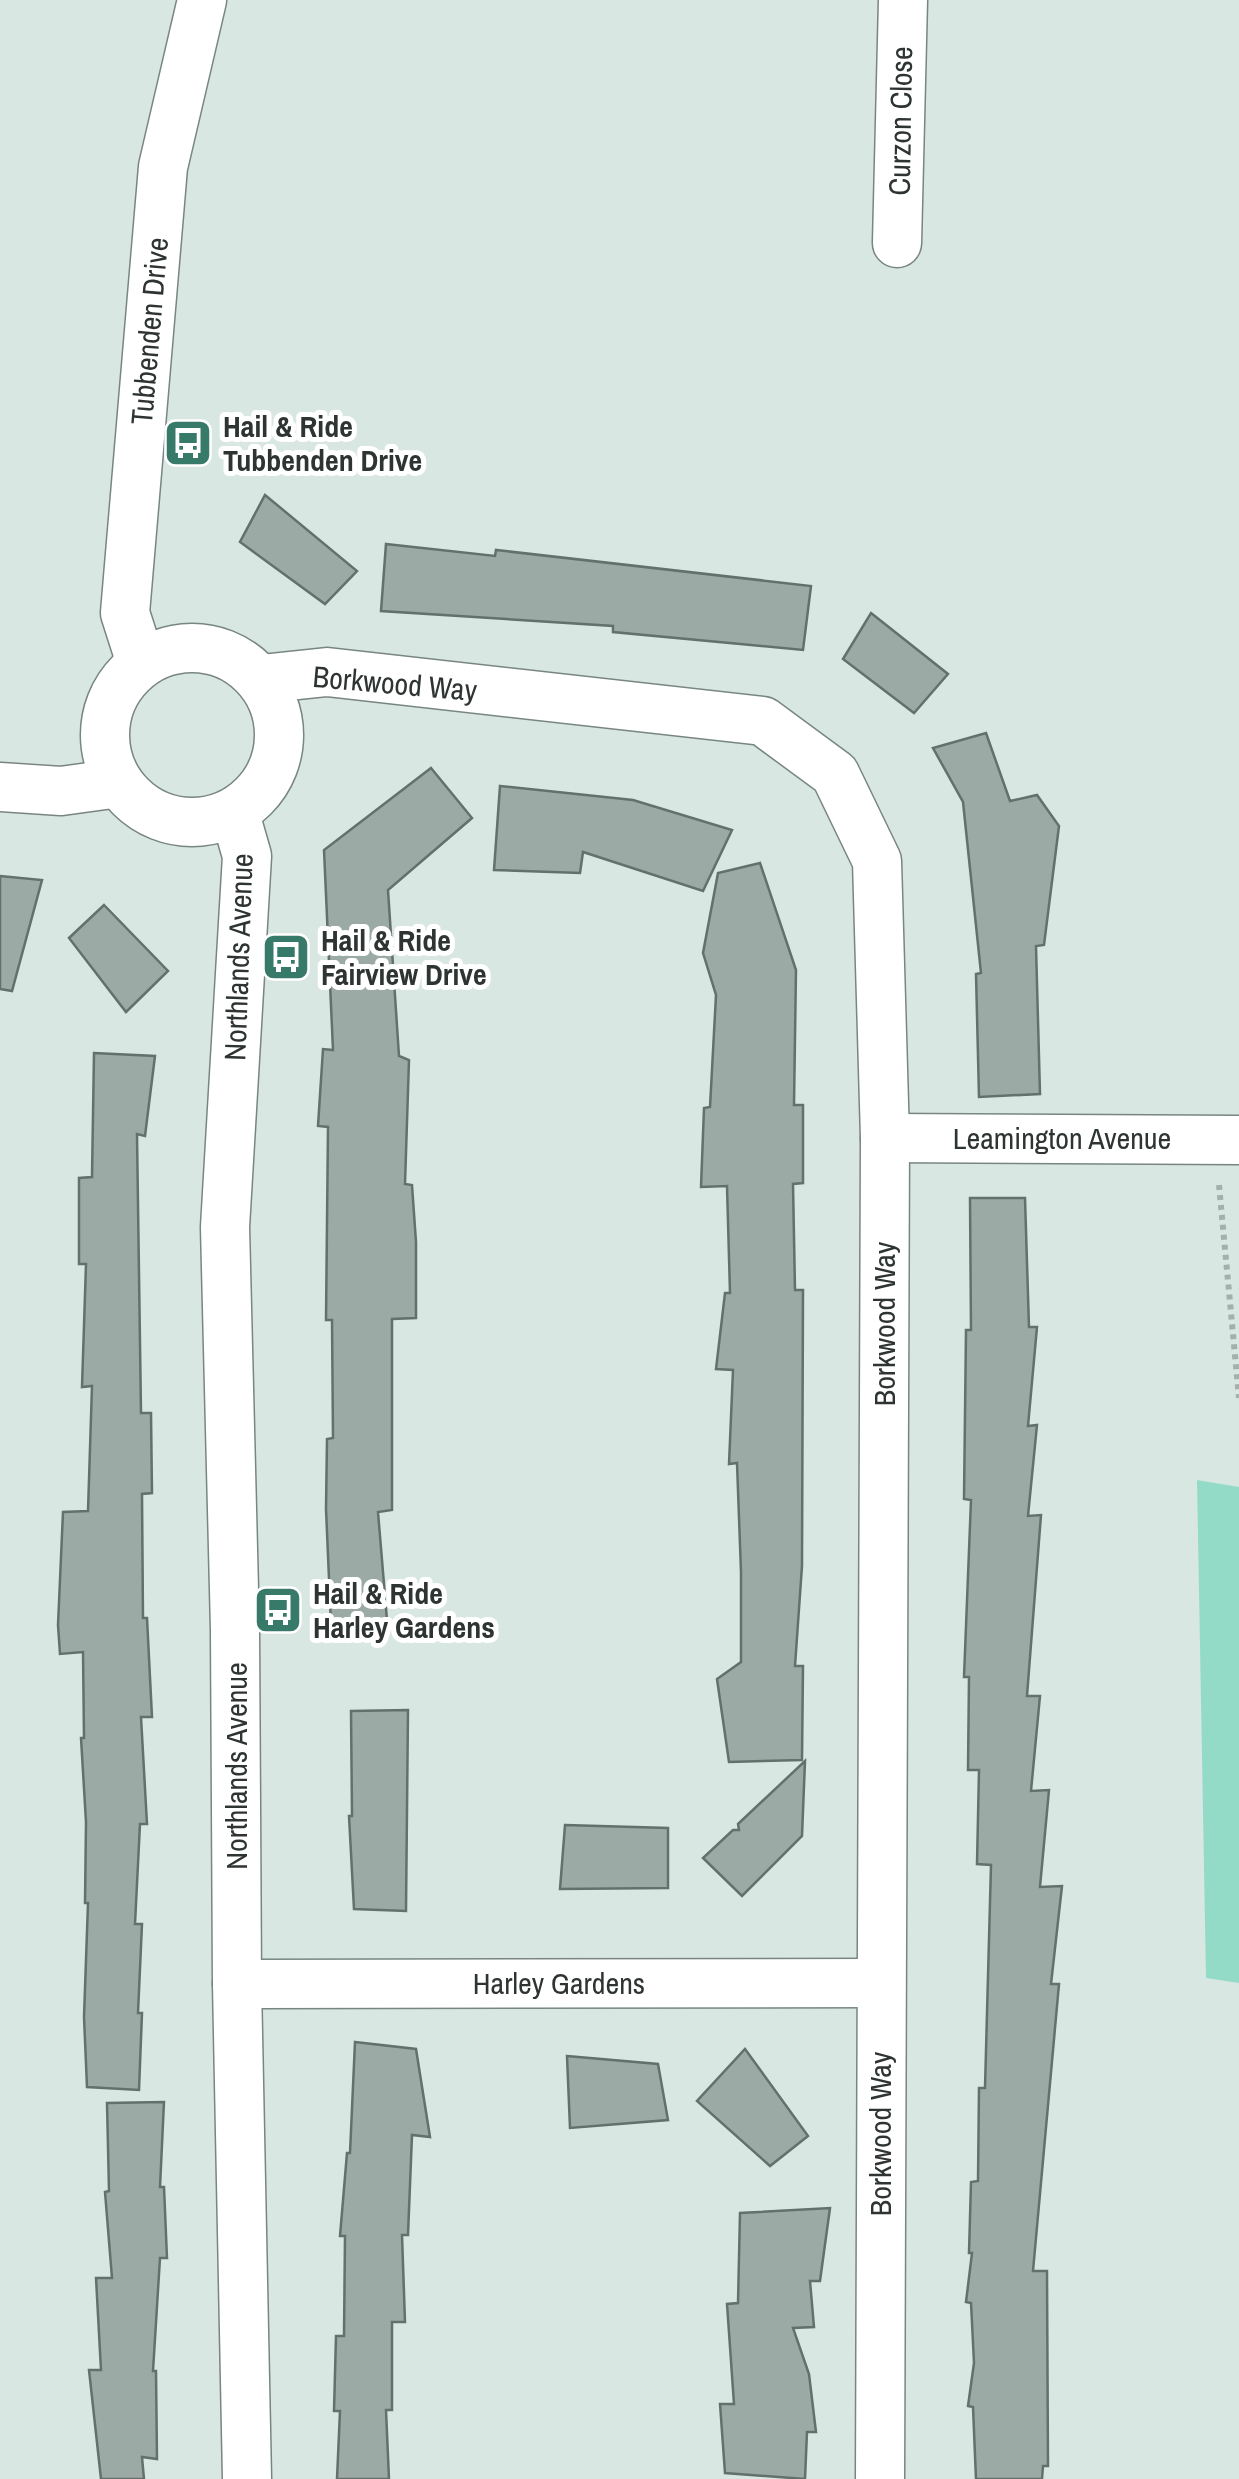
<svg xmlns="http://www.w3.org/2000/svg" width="1239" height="2479" font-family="'Archivo Narrow',sans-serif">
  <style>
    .green { fill: #93dbc7 }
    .building { fill: #9caaa6; stroke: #63706c; stroke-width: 2.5 }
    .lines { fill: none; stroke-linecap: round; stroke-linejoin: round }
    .minor-casing { stroke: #788682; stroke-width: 51 }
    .path { stroke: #a4b0ac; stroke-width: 6; stroke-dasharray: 5 5; stroke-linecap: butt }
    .minor { stroke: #fff; stroke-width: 48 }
    .labels { text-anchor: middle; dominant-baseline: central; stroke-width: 10; stroke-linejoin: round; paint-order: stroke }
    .street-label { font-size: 30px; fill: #2e3432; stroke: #fff }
    .poi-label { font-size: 30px; font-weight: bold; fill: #2e3432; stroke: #fff; text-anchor: start }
  </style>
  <rect width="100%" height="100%" fill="#d9e7e3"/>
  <polygon class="green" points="1197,1480 1239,1487 1239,1983 1206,1978"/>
  <g class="building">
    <polygon points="265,495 357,571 325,604 240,542"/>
    <polygon points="386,544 495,556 496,550 811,586 803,650 613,632 613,626 381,611"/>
    <polygon points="871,613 948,674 914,713 843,659"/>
    <polygon points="986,733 1010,801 1037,795 1059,826 1044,945 1036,946 1040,1094 979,1097 976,974 981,973 963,802 933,748"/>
    <polygon points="431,768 472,818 388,890 399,1056 409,1060 405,1184 412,1185 416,1242 416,1318 392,1319 392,1510 378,1512 387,1620 331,1625 326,1509 327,1439 333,1438 332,1320 326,1320 328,1127 318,1126 323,1049 333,1050 324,850"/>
    <polygon points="500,786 633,800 732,830 703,891 583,852 580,873 494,870"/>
    <polygon points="760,863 796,970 794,1105 803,1105 803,1183 793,1184 795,1290 803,1290 802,1566 795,1666 803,1666 802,1760 729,1762 717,1679 741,1662 741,1572 737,1463 729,1464 733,1370 716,1369 725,1293 730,1293 727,1186 701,1187 704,1108 710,1107 716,995 703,953 718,873"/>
    <polygon points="0,876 42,880 12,991 0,989"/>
    <polygon points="104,905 168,971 126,1012 69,938"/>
    <polygon points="94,1053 155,1056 145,1136 137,1134 141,1413 151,1413 152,1493 142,1494 143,1618 147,1618 152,1717 141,1717 147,1824 140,1824 135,1924 142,1924 138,2013 142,2013 139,2090 87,2087 84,2017 88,1903 85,1903 86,1822 81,1738 84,1738 83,1652 60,1654 58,1625 63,1512 88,1511 92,1386 82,1387 86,1264 79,1264 79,1178 92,1177"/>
    <polygon points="970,1198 1025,1198 1029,1327 1037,1327 1028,1426 1037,1425 1028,1516 1041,1515 1027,1696 1040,1696 1031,1791 1049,1790 1040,1887 1062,1886 1051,1984 1059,1984 1033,2271 1047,2271 1048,2466 1043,2466 1042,2479 976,2479 973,2407 968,2406 974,2363 971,2303 966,2302 972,2253 969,2253 971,2182 978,2181 979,2088 985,2088 991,1865 977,1864 979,1770 968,1770 969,1677 964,1677 971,1500 964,1499 966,1330 971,1330"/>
    <polygon points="408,1710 406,1911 354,1909 349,1816 352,1816 351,1711"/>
    <polygon points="805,1761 802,1836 742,1896 703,1858 733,1830 739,1830 738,1824"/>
    <polygon points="565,1825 668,1828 668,1888 560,1889"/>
    <polygon points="355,2042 416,2049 430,2137 412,2135 408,2235 402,2235 405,2322 392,2322 392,2410 386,2410 389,2479 337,2479 340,2411 334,2411 336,2336 344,2336 345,2236 340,2236 347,2153 350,2153"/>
    <polygon points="745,2049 808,2136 770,2166 697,2101"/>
    <polygon points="567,2056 658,2064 668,2120 570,2128"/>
    <polygon points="164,2102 160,2187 164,2187 167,2258 160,2258 153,2371 156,2371 157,2459 142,2457 144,2479 101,2479 89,2370 101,2370 96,2278 112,2278 105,2192 109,2191 107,2103"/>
    <polygon points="830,2208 820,2281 810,2281 814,2327 793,2328 809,2374 816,2432 807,2432 805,2479 725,2473 720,2404 734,2404 727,2304 738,2303 740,2213"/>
  </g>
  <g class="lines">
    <g class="minor-casing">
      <g id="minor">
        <polyline points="897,243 903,0"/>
        <circle cx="192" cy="735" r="87"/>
        <polyline points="141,663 125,613 163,167 202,0"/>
        <polyline points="261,679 327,672 763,721 835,774 877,861 885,1138 880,2479"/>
        <polyline points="0,787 61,791 119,783"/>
        <polyline points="235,814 247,856 225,1227 235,1630 237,1984 247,2479"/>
        <polyline points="885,1138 1239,1140"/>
        <polyline points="237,1984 881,1983"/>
      </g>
    </g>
    <polyline class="path" points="1219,1185 1239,1398"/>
    <use href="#minor" class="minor"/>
  </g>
  <defs>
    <g id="bus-square" transform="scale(2.5)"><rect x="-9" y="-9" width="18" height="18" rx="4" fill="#387a6a" stroke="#fff"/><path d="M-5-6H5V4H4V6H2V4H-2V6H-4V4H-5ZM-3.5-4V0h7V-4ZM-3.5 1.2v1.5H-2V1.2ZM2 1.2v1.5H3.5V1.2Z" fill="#fff"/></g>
  </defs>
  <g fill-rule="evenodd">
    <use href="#bus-square" x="188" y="443"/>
    <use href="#bus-square" x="286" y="957"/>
    <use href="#bus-square" x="278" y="1610"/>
  </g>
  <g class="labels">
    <g class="street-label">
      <text transform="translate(900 121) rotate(-89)">Curzon Close</text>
      <text transform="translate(149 331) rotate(-85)">Tubbenden Drive</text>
      <text transform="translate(395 683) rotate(5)">Borkwood Way</text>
      <text transform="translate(238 957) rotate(-88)">Northlands Avenue</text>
      <text x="1062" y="1138">Leamington Avenue</text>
      <text transform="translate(884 1324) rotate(-90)">Borkwood Way</text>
      <text transform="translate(236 1766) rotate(-90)">Northlands Avenue</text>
      <text x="559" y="1983">Harley Gardens</text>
      <text transform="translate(880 2134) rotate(-90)">Borkwood Way</text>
    </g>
    <g class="poi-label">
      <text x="223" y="426">Hail &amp; Ride<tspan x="223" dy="34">Tubbenden Drive</tspan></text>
      <text x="321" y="940">Hail &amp; Ride<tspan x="321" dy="34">Fairview Drive</tspan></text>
      <text x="313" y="1593">Hail &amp; Ride<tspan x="313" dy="34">Harley Gardens</tspan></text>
    </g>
  </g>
</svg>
